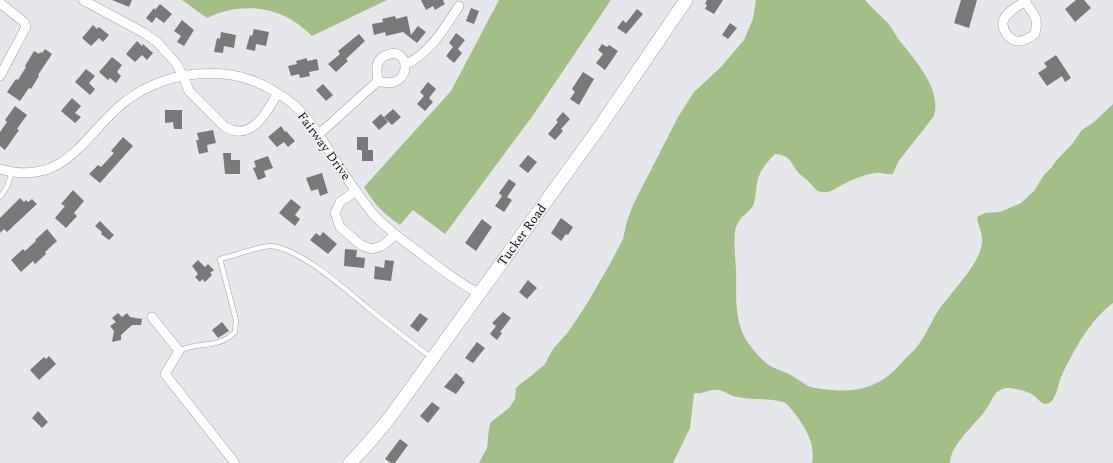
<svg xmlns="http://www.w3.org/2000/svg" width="1113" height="463" font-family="Spectral,serif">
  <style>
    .green { fill: #a3bf87 }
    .building { fill: #79797b }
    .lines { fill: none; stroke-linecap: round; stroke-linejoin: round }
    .lane-casing { stroke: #a3a3a6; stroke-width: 5.5 }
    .street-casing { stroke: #a3a3a6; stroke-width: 10 }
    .secondary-casing { stroke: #a3a3a6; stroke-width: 14 }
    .lane { stroke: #fff; stroke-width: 4.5 }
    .street { stroke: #fff; stroke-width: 9 }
    .secondary { stroke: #fff; stroke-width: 13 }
    .labels { text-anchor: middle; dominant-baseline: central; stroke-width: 3; stroke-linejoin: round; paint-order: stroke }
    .street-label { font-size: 13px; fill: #111112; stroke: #f4f4f7 }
  </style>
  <rect width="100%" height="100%" fill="#e6e7ea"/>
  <g class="green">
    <path d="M 182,0 L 387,0 L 312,36 C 284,7 243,0 207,18 Z"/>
    <path d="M 499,0 L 611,0 L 534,114 L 445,234 L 413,210 L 400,225 C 383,213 375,205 364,187 L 451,91 Z"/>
    <path d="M 756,0 L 865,0 C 872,8 880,15 887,22 C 892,28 895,34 899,40 C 915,60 942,89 934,116 L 898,162 L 893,174 C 886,175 881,172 875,173 C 865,174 849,181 840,186 C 835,189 830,193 823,192 C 816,192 814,187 809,182 C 807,179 804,178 802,176 C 791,167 793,155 775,154 C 768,161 761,169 758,179 C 756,186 756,195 754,203 C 750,215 738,214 735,232 C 734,244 735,257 736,269 C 737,294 733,316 746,340 C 751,347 759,357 766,363 C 772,368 780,370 787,373 C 795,377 801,382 808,386 C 816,389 824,389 832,390 C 861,393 885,384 904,360 C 907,356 913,352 916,348 C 924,338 929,327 935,316 C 947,295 979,267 982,243 C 983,233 978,226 977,217 L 985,213 L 1000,212 L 1021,203 L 1034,191 L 1044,175 L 1052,167 L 1055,162 L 1072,144 L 1082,130 L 1094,122 L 1113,104 L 1113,303 C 1090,320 1073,351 1061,377 C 1058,385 1057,395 1051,402 C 1049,403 1047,404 1045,404 C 1040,403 1037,397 1033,395 C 1027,391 1014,388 1007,388 C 1003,388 999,390 996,393 C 992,398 989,406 985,411 C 975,424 950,446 950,463 L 812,463 C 816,443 804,425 792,410 C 789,407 787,403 783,402 C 768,398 752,400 737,397 C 729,396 725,390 717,390 C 709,389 704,394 696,393 L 694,394 L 690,428 L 673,463 L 479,463 L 487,448 L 489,428 L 491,422 L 509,408 L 515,399 L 516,388 L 519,385 L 531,376 L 545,364 L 553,349 L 569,331 L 588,302 L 611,262 L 623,239 L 627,221 L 634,203 L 678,117 L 694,92 L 721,67 L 744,40 L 753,19 Z"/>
  </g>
  <g class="building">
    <polygon points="112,0 132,0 129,7"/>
    <polygon points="421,0 444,0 443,1 445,4 435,10 433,6 426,10"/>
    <polygon points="707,0 723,0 714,14 705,9 707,5 705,4"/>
    <polygon points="961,0 977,0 969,28 954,23"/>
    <polygon points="1076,0 1084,0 1091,8 1075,22 1065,9"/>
    <polygon points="160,4 172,14 164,23 156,17 152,23 146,18 154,8 155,10"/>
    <polygon points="471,8 479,11 474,24 466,21"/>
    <polygon points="637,9 643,14 626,34 617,28 623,20 626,23"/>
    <polygon points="395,16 396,19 407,16 411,35 418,26 426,32 417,43 403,32 386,36 385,32 374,35 372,24 383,22 382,19"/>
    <polygon points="182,20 194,30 184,46 177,42 181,36 174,31"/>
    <polygon points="730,23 737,28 728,39 722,35"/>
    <polygon points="93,25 97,29 99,27 109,35 103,42 99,38 91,46 82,38"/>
    <polygon points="254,29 269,32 266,46 256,44 255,51 246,49 250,35 252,36"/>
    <polygon points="221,32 236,35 234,48 224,46 223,53 214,52 217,38 220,39"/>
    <polygon points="456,33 465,40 458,49 462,53 454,63 446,56 453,47 449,43"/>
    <polygon points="359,34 365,41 346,59 348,61 336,72 328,64 340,54 338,51"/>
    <polygon points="137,41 142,46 143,44 153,53 147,60 142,55 135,62 126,54"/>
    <polygon points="602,44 607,47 609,45 618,51 605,70 596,63 603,54 598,50"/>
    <polygon points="45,49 52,54 38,75 39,76 31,89 29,88 20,101 7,92 16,79 18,80 26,67 25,66 34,51 39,54 40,52 42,53"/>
    <polygon points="1056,55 1071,78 1065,82 1062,76 1047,86 1038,73 1047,67 1044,63"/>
    <polygon points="112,57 122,65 117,72 121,76 116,83 110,78 108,80 99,72"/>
    <polygon points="307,58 307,61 317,59 319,70 309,72 310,76 300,78 299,74 291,76 288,66 297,64 296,61"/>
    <polygon points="86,69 95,76 89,83 95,89 90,95 75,82"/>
    <polygon points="583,72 594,79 579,105 570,99 575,92 572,89"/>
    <polygon points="428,82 436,89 429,98 433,102 425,111 417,104 424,96 420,92"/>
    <polygon points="323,84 333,95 326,101 316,90"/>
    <polygon points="72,98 81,106 75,113 81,117 75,123 61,111"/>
    <polygon points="15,106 27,115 17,129 19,130 5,150 0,146 0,132 7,122 5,120"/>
    <polygon points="393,109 401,117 392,125 384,117"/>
    <polygon points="165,110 182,110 182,129 174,129 173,122 165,123"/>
    <polygon points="563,112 570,119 561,129 563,131 555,140 548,134 558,122 556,120"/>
    <polygon points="381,114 388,122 379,130 372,122"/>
    <polygon points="281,126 285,132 286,131 295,141 288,147 284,142 277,147 268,137"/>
    <polygon points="213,130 216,143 207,145 208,152 199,154 196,140 199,140 197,133"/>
    <polygon points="123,137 133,146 100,183 89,174 98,165 101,167 114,153 111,151"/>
    <rect x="357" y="137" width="11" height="13"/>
    <rect x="362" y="150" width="11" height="11"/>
    <polygon points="223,153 231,153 231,160 240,160 240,174 225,174"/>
    <polygon points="528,155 537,162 528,173 519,166"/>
    <polygon points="268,156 273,168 264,171 266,177 258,180 253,168 256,167 254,161"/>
    <polygon points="322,173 328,193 320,196 318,189 311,191 306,178"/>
    <polygon points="509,179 516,184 507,197 512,200 504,212 495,206 502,196 499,193"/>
    <polygon points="73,190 84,201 74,213 77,216 66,228 55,218 65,206 61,204"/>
    <polygon points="20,198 24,202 26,200 28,202 32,199 37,204 7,232 4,229 0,233 0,218"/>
    <polygon points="291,199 301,207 295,215 300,219 295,226 279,213"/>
    <polygon points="561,218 573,227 568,235 566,234 561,241 551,233"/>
    <polygon points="482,219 492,227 476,251 465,243"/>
    <polygon points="100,221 114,235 109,240 101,234 102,232 95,226"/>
    <polygon points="47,229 57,241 45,252 46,254 35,264 33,261 21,272 11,260 23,249 25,251 36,241 35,240"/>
    <polygon points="323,232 337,244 328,254 310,240 316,233 320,236"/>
    <polygon points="345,249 357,250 356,257 365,258 364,268 344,266"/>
    <polygon points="198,260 205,267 208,264 214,270 210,273 212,275 205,282 202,279 200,282 195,277 198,274 192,266"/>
    <polygon points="385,260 394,261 391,281 374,279 375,266 384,268"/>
    <polygon points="528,280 537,288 527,299 519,292"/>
    <polygon points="503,312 511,318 500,332 502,333 497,340 490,334 496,326 492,323"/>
    <polygon points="118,313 122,317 127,313 130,317 142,319 141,325 132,325 121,335 121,340 112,342 114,331 110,326 116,322 112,318"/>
    <polygon points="420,313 428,319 418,332 410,326"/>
    <polygon points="222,322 229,331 218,338 212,330"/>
    <polygon points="477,342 485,348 473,363 465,358"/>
    <polygon points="49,356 56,364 39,380 30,370 44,357 46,359"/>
    <polygon points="456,373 463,379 462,380 465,382 456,394 444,387"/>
    <polygon points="432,402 440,408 428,423 420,416"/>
    <polygon points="38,411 48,422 42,428 32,418"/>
    <polygon points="400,439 408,445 395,463 391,463 385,459"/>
  </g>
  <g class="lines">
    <g class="lane-casing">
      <g id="lane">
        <polyline points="0,197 7,187 12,172"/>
        <path d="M 179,351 C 191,344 203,346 216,343 C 224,341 230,337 235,332 L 236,320 L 220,259 C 230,257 263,245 271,246 C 301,249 345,289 368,308 C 389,325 409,341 431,357"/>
      </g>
    </g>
    <g class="street-casing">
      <g id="street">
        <path d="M 83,0 L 144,33 L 157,42 L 176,63 L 183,76 L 189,91 L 225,127 C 251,142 267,113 277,94"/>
        <path d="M 1024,1 C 1034,14 1039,17 1035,34 C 1030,37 1024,42 1017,41 C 1009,40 1002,30 1003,22 C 1005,12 1019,6 1026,0"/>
        <polyline points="0,3 24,22 26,27 0,76"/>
        <path d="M 405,65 C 430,53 444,29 459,6"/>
        <path d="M 318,135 L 378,81 C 376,69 375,57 390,54 C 393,53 396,53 399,55 C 410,62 405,79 394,82 C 389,84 383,82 378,81"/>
        <path d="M 0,169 C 67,188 84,133 127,100 C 148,85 172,76 197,74 C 214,73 231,73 248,79 C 263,84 280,94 293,104 C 308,117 319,135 330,152 C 343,173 357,194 373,214 C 389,232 410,245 429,260 C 446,272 461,285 479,293"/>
        <polyline points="356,191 340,202 335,213 340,227 361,245 372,249 382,246 395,235"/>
        <polyline points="152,317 179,351 165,374 235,463"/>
      </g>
    </g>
    <g class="secondary-casing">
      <polyline id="secondary" points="350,463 365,447 388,420 599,128 686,0"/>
    </g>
    <use href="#lane" class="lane"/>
    <use href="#street" class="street"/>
    <use href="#secondary" class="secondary"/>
  </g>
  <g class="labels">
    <g class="street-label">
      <text transform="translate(324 146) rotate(54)">Fairway Drive</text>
      <text transform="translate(522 235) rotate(-54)">Tucker Road</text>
    </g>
  </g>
</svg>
